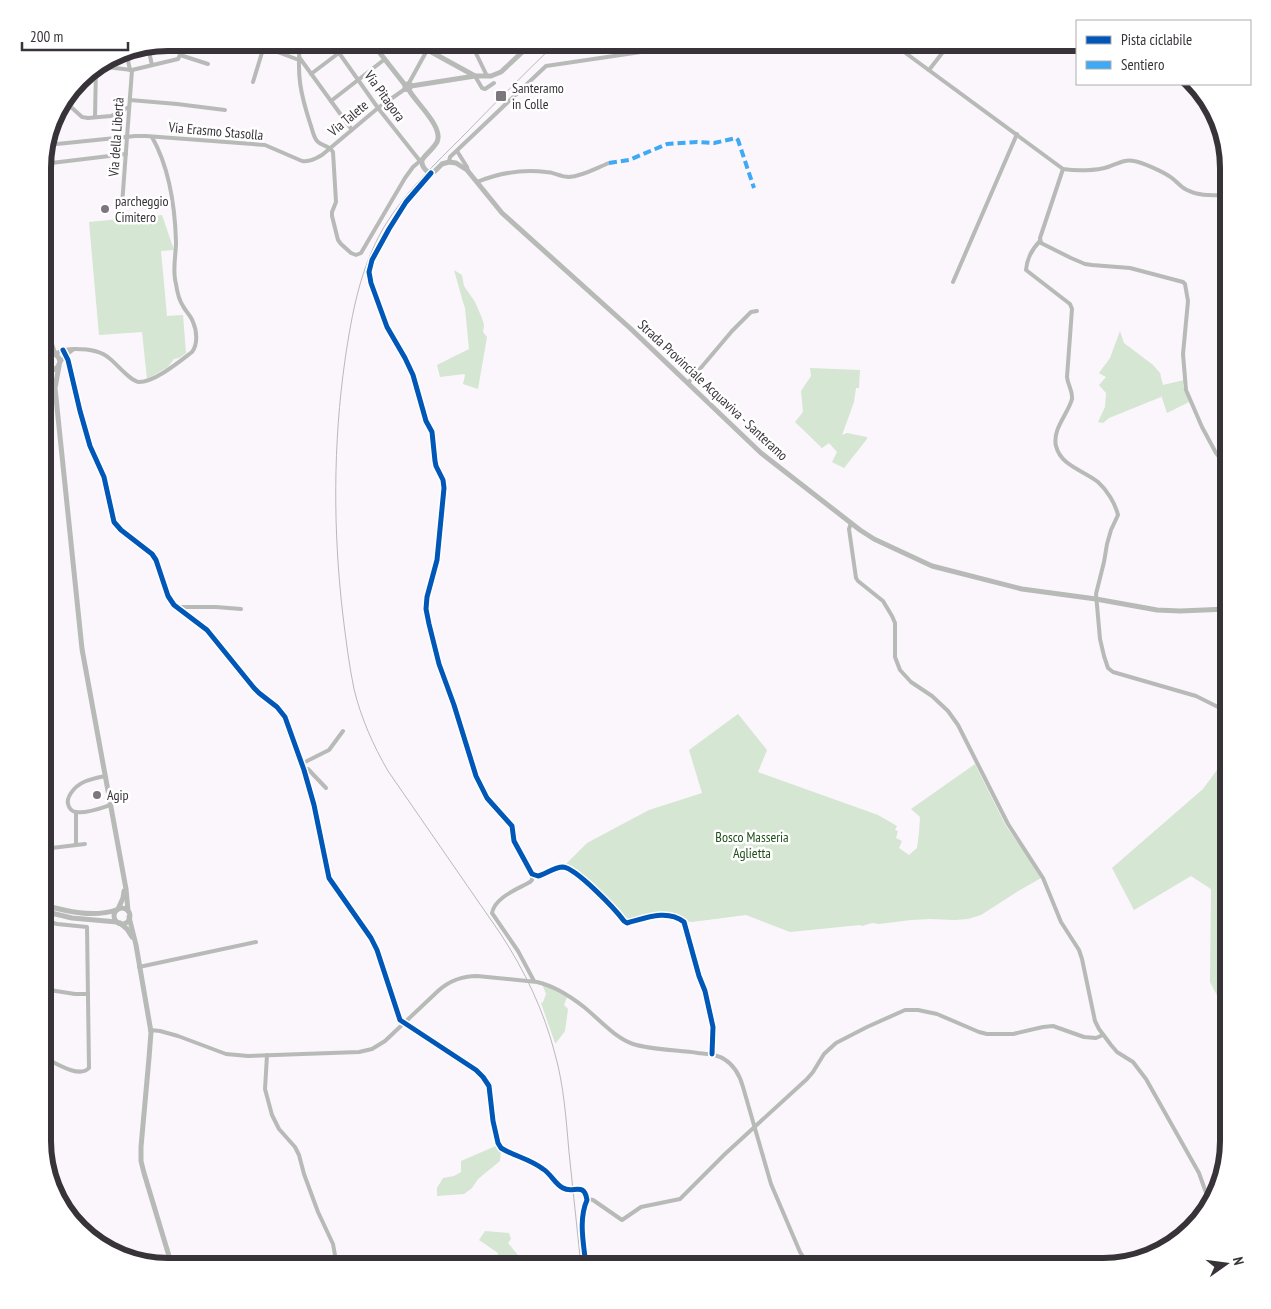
<svg xmlns="http://www.w3.org/2000/svg" width="1271" height="1309" font-family="'PT Sans Narrow',sans-serif">
  <style>
    .green { fill: #d5e6d2 }
    .lines { fill: none; stroke-linecap: round; stroke-linejoin: round }
    .street { stroke: #b8bab8; stroke-width: 4 }
    .secondary { stroke: #b7bab7; stroke-width: 5 }
    .rail { stroke: #b9b9ba; stroke-width: 1 }
    .street-bridge { stroke: #b8bab8; stroke-width: 4 }
    .quiet { stroke: #3fa9f5; stroke-width: 4; stroke-dasharray: 8 4; stroke-linecap: butt }
    .cycleway-casing { stroke: #fff; stroke-width: 8 }
    .cycleway { stroke: #0057b8; stroke-width: 5 }
    .poi-dot { fill: #7b777c; stroke: #fff; stroke-width: 2 }
    .labels { text-anchor: middle; dominant-baseline: central; stroke-width: 5; stroke-linejoin: round; paint-order: stroke }
    .poi-label { font-size: 14px; fill: #373338; stroke: #fff; text-anchor: start }
    .street-label { font-size: 14px; fill: #373338; stroke: #fff }
    .park-label { font-size: 14px; fill: #214f1b; stroke: #fff }
    .rim { fill: none; stroke: #373338; stroke-width: 6 }
  </style>
  <rect width="100%" height="100%" fill="#faf6fb"/>
  <g class="green">
    <polygon points="162,215 174,250 161,251 167,316 183,315 186,353 179,358 174,359 168,367 147,379 142,332 99,335 89,222"/>
    <polygon points="454,270 462,275 464,286 475,302 482,318 484,325 483,332 487,337 478,389 463,384 465,375 464,374 440,377 437,365 469,349 465,308 463,302"/>
    <polygon points="1120,331 1124,343 1153,365 1160,373 1163,385 1184,380 1183,386 1189,402 1167,413 1161,395 1161,397 1109,418 1103,423 1098,422 1105,407 1106,393 1099,385 1106,377 1099,373 1110,358"/>
    <polygon points="810,368 860,370 859,388 856,388 854,402 842,435 847,433 867,437 867,439 844,468 832,462 837,452 829,443 822,448 795,422 803,412 801,391 811,376"/>
    <path d="M 738,714 L 767,750 L 758,772 L 878,815 L 897,826 L 895,830 L 898,831 L 896,838 L 902,841 L 899,848 L 909,855 L 917,848 L 919,833 L 920,817 L 911,809 L 975,764 L 1006,826 L 1032,863 L 1041,878 L 1020,890 L 981,915 L 968,919 L 955,920 L 930,919 L 911,920 L 879,924 L 872,923 L 862,926 L 860,925 L 790,932 L 746,915 L 692,922 C 683,921 678,915 670,913 C 661,911 636,919 626,922 L 620,913 L 564,866 L 587,843 L 649,810 L 702,793 L 689,750 Z"/>
    <polygon points="1228,755 1228,986 1220,1001 1210,982 1211,889 1191,876 1134,910 1112,868 1203,789"/>
    <polygon points="542,984 567,997 564,1005 568,1009 565,1031 556,1043 555,1043 541,1003 543,1002 546,994"/>
    <polygon points="498,1145 501,1149 500,1161 478,1179 472,1188 464,1194 437,1196 437,1188 443,1178 454,1176 461,1172 461,1161"/>
    <polygon points="485,1231 509,1233 511,1239 508,1243 527,1266 496,1266 498,1253 479,1240"/>
  </g>
  <g class="lines">
    <g class="street">
      <polyline points="254,43 299,60"/>
      <path d="M 300,43 C 297,75 300,92 310,123 C 312,128 313,136 317,141 C 321,146 329,145 333,152 L 336,202 L 332,212 L 332,216 L 338,240 L 341,244 L 351,253 L 356,255 L 361,253 L 405,178 L 413,167 L 420,161"/>
      <polyline points="332,43 378,108 420,161"/>
      <polyline points="471,43 487,76"/>
      <path d="M 892,43 L 1063,169 C 1076,171 1096,171 1108,167 C 1117,164 1124,159 1134,161 C 1142,162 1163,172 1169,176 C 1176,180 1180,187 1187,190 C 1200,197 1214,195 1228,195"/>
      <polyline points="148,47 152,65"/>
      <polyline points="126,51 130,70"/>
      <polyline points="180,55 208,64"/>
      <polyline points="299,57 352,130"/>
      <polyline points="97,66 132,70 178,59 180,55 177,43"/>
      <polyline points="929,70 950,43"/>
      <polyline points="311,74 352,43"/>
      <polyline points="475,76 482,88 485,89 494,83"/>
      <polyline points="253,82 264,46"/>
      <polyline points="409,83 431,43"/>
      <polyline points="73,90 71,107 82,117 88,118 111,116 129,107"/>
      <polyline points="130,100 177,104 225,110"/>
      <polyline points="331,101 385,59"/>
      <polyline points="59,108 71,107"/>
      <polyline points="95,117 96,67"/>
      <path d="M 47,145 L 135,136 L 146,136 L 265,145 L 302,161 C 310,162 315,159 322,155 L 378,108 L 405,89"/>
      <polyline points="457,151 467,167 468,171"/>
      <polyline points="449,162 450,157 546,66 702,43"/>
      <polyline points="43,164 126,154"/>
      <polyline points="1063,169 1040,238 1041,243 1071,258 1085,264 1092,265 1130,268 1183,282 1185,284 1188,301 1183,354 1186,390 1202,427 1216,453 1221,459 1228,462"/>
      <path d="M 431,173 L 406,202 L 389,229 L 372,260 L 369,272 L 371,283 L 387,327 L 405,358 L 413,375 L 426,421 L 432,432 L 435,461 L 436,466 L 443,480 L 444,488 L 437,560 L 427,597 L 426,609 L 429,624 L 439,664 L 454,705 L 476,776 L 487,798 L 512,826 L 514,841 L 532,874 L 538,876 C 546,874 554,867 563,867 C 576,868 615,909 624,921 L 627,923 C 646,918 667,909 684,922 L 699,976 L 705,991 L 713,1027 L 712,1054"/>
      <path d="M 477,182 C 499,173 522,169 546,172 C 554,172 560,177 569,177 C 583,176 596,168 609,163"/>
      <polyline points="122,205 132,70"/>
      <path d="M 1040,241 C 1032,249 1027,259 1026,270 L 1070,304 L 1072,309 L 1067,377 C 1068,386 1073,391 1072,399 C 1068,414 1052,429 1056,446 C 1061,466 1083,470 1098,482 C 1107,490 1115,503 1118,515 L 1111,530 L 1107,544 L 1104,562 L 1096,594 L 1100,639 L 1104,656 L 1108,668 L 1113,672 L 1196,696 L 1228,712"/>
      <polyline points="953,282 1017,134"/>
      <path d="M 63,350 L 68,360 L 80,411 L 90,446 L 104,477 L 114,522 L 121,530 L 152,554 L 156,560 L 168,596 L 174,605 L 207,630 L 254,688 L 259,693 L 277,707 L 285,717 L 304,770 L 314,805 L 329,878 L 371,938 L 377,950 L 400,1020 L 481,1074 C 497,1093 488,1126 501,1148 C 515,1156 531,1159 544,1170 C 552,1176 557,1189 569,1189"/>
      <path d="M 55,354 C 62,349 68,349 76,349 C 87,349 101,351 109,358 C 117,364 130,381 139,382 C 155,382 180,361 192,352 C 198,344 197,331 193,322 C 191,316 186,312 183,306 C 179,300 177,291 176,284 C 172,270 176,256 176,242 C 175,206 170,169 152,137"/>
      <polyline points="60,362 66,355 74,349"/>
      <polyline points="688,383 732,331 751,312 757,311"/>
      <polyline points="851,523 849,529 856,578 858,581 883,601 892,616 895,623 895,657 900,670 911,682 932,696 948,711 958,725 1008,824 1043,878 1061,922 1079,950 1082,959 1095,1021 1099,1029 1111,1045 1117,1052 1133,1062 1146,1079 1199,1173 1210,1204"/>
      <polyline points="176,607 216,607 241,609"/>
      <polyline points="43,654 51,653"/>
      <polyline points="301,764 329,750 343,731"/>
      <polyline points="304,770 308,769 326,788"/>
      <path d="M 105,776 C 91,779 79,781 71,793 C 69,796 67,800 68,804 C 69,808 72,812 76,812 C 86,814 101,808 110,805"/>
      <polyline points="76,813 76,845"/>
      <polyline points="43,849 85,844"/>
      <path d="M 532,874 L 532,880 L 530,882 C 518,889 495,897 492,913 L 518,951 L 534,981"/>
      <polyline points="139,967 256,942"/>
      <polyline points="43,989 75,994 88,994"/>
      <path d="M 150,1030 L 160,1031 L 178,1036 L 226,1054 L 248,1056 L 359,1052 L 372,1049 L 385,1041 L 438,991 C 449,981 462,976 477,976 L 537,982 C 554,986 570,996 584,1007 C 600,1020 614,1037 633,1044 C 652,1050 678,1050 698,1053 C 707,1054 717,1054 724,1059 C 734,1065 740,1076 743,1087 L 771,1184 L 800,1252 L 809,1266"/>
      <polyline points="267,1055 265,1089 272,1115 279,1129 295,1147 299,1155 304,1174 318,1212 333,1244 337,1266"/>
      <path d="M 43,1057 C 54,1062 79,1079 89,1068 L 87,927 L 57,924 L 43,920"/>
      <polyline points="578,1188 583,1190 587,1197 582,1219 586,1266"/>
      <polyline points="587,1199 593,1200 622,1220 641,1207 680,1199 725,1154 807,1079 813,1072 824,1054 836,1043 867,1027 905,1010 918,1010 937,1014 979,1032 987,1034 1013,1034 1043,1027 1053,1026 1084,1037 1096,1038 1103,1035"/>
    </g>
    <g class="secondary">
      <polyline points="372,43 405,85"/>
      <polyline points="415,43 475,76"/>
      <polyline points="411,86 475,76 491,76 501,72 532,43"/>
      <path d="M 409,90 L 411,86 L 410,84 L 407,84 L 405,86 L 405,89 L 409,90 C 416,103 444,127 437,142 C 433,149 426,154 422,160 C 421,166 426,172 431,173 L 434,172 L 442,164 L 449,162 L 456,163 L 467,170 L 502,213 L 631,329 L 761,453 L 860,530 L 874,539 L 932,566 L 1022,589 L 1096,599 L 1157,610 L 1180,611 L 1228,609"/>
      <polyline points="43,274 50,340 55,354"/>
      <path d="M 43,365 L 46,369 C 53,372 58,369 60,362 C 59,355 54,352 47,354 L 43,359"/>
      <polyline points="59,366 55,388 82,649 126,889 128,911"/>
      <polyline points="46,369 54,385"/>
      <path d="M 43,905 C 66,911 93,918 116,910"/>
      <circle cx="122" cy="916" r="8"/>
      <polyline points="118,909 123,898 124,891"/>
      <polyline points="43,911 72,918 117,922"/>
      <polyline points="129,917 136,945 151,1032 149,1058 141,1147 141,1161 144,1173 172,1266"/>
      <polyline points="120,923 127,929 132,937"/>
    </g>
    <path class="rail" d="M 556,43 C 525,73 494,104 464,135 C 435,164 405,192 384,227 C 360,268 352,313 345,360 C 333,444 333,531 343,616 C 346,640 349,665 354,689 C 361,718 373,745 388,771 L 500,933 C 525,971 544,1011 555,1054 C 564,1086 566,1119 569,1152 C 573,1190 577,1228 581,1266"/>
    <polyline class="street-bridge" points="569,1189 578,1188"/>
    <polyline class="quiet" points="609,163 629,160 667,144 697,142 714,143 736,138 738,140 754,188"/>
    <g class="cycleway-casing">
      <g id="cycleway">
        <path d="M 431,173 L 406,202 L 389,229 L 372,260 L 369,272 L 371,283 L 387,327 L 405,358 L 413,375 L 426,421 L 432,432 L 435,461 L 436,466 L 443,480 L 444,488 L 437,560 L 427,597 L 426,609 L 429,624 L 439,664 L 454,705 L 476,776 L 487,798 L 512,826 L 514,841 L 532,874 L 538,876 C 546,874 554,867 563,867 C 576,868 615,909 624,921 L 627,923 C 646,918 667,909 684,922 L 699,976 L 705,991 L 713,1027 L 712,1054"/>
        <path d="M 63,350 L 68,360 L 80,411 L 90,446 L 104,477 L 114,522 L 121,530 L 152,554 L 156,560 L 168,596 L 174,605 L 207,630 L 254,688 L 259,693 L 277,707 L 285,717 L 304,770 L 314,805 L 329,878 L 371,938 L 377,950 L 400,1020 L 476,1070 L 483,1077 L 489,1086 L 493,1121 L 498,1143 L 501,1148 C 514,1156 530,1159 543,1169 C 551,1174 555,1184 563,1188 C 573,1194 584,1181 587,1200 C 578,1220 584,1245 586,1266"/>
      </g>
    </g>
    <use href="#cycleway" class="cycleway"/>
  </g>
  <g class="poi-dot">
    <rect x="495" y="90" width="12" height="12" rx="2.5"/>
    <circle cx="105" cy="209" r="5"/>
    <circle cx="97" cy="795" r="5"/>
  </g>
  <g class="labels">
    <g class="poi-label">
      <text x="512" y="88">Santeramo<tspan x="512" dy="16">in Colle</tspan></text>
      <text x="115" y="201">parcheggio<tspan x="115" dy="16">Cimitero</tspan></text>
      <text x="107" y="795">Agip</text>
    </g>
    <g class="street-label">
      <text transform="translate(385 96) rotate(54)">Via Pitagora</text>
      <text transform="translate(348 118) rotate(-40)">Via Talete</text>
      <text transform="translate(216 131) rotate(5)">Via Erasmo Stasolla</text>
      <text transform="translate(116 137) rotate(-86)">Via della Libertà</text>
      <text transform="translate(713 390) rotate(43)">Strada Provinciale Acquaviva - Santeramo</text>
    </g>
    <g class="park-label">
      <text x="752" y="837">Bosco Masseria<tspan x="752" dy="16">Aglietta</tspan></text>
    </g>
  </g>
  <path d="M0 0H1271V1309H0ZM168 51H1103A117 117 0 0 1 1220 168V1141A117 117 0 0 1 1103 1258H168A117 117 0 0 1 51 1141V168A117 117 0 0 1 168 51Z" fill="#fff" fill-rule="evenodd"/>
  <path class="rim" d="M168 51H1103A117 117 0 0 1 1220 168V1141A117 117 0 0 1 1103 1258H168A117 117 0 0 1 51 1141V168A117 117 0 0 1 168 51Z"/>
  <rect x="1076" y="20" width="175" height="65" fill="#ffffff" stroke="#afadaf"/>
  <rect x="1086" y="36" width="25" height="8" fill="#0057b8" stroke="#afadaf"/>
  <text x="1121" y="45" font-size="15" fill="#373338">Pista ciclabile</text>
  <rect x="1086" y="61" width="25" height="8" fill="#3fa9f5" stroke="#afadaf"/>
  <text x="1121" y="70" font-size="15" fill="#373338">Sentiero</text>
  <g transform="translate(1226 1264) rotate(76)" stroke="#ffffff" stroke-width="4" paint-order="stroke">
  <path d="M0-4L9 19L0 12L-9 19Z" fill="#373338"/>
  <text y="-8" font-size="14" font-weight="bold" text-anchor="middle" fill="#373338">N</text>
  </g>
  <path d="M22 42v8h106v-8" fill="none" stroke="#373338" stroke-width="2.5"/>
  <text x="30" y="42" font-size="15" fill="#373338" stroke="#ffffff" stroke-width="4" paint-order="stroke">200 m</text>
</svg>
